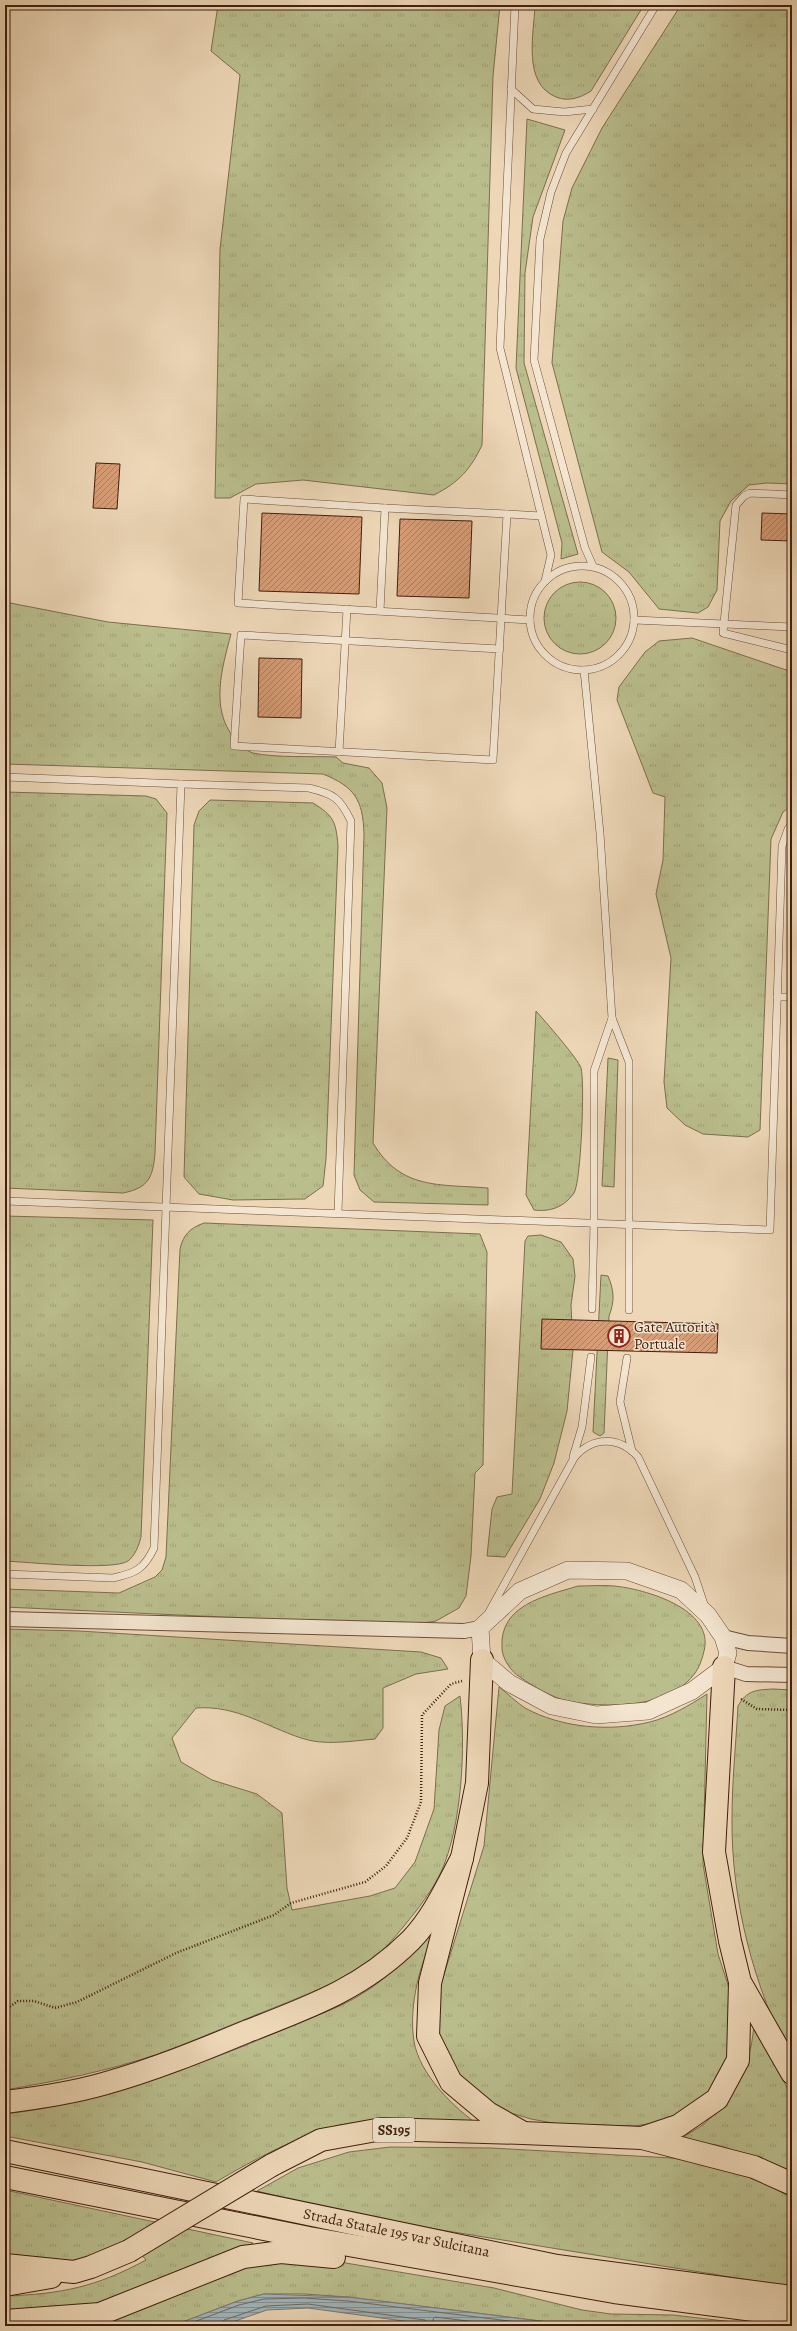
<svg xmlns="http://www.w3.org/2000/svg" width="797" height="2331" font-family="Alegreya,serif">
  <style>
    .grass { fill: url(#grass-tufts); stroke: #7d6e4e }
    .water { fill: url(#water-rules); stroke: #7a7a76 }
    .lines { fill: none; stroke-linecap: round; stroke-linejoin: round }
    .shore { stroke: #706a64; stroke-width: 1 }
    .building { fill: url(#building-hatch); stroke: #401f0e }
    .service-casing { stroke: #6b4d38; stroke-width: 8 }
    .minor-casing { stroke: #6b4d38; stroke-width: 16 }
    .tertiary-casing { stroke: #6b4d38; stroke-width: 18 }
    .trunk-casing { stroke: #401f0e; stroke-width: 24 }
    .path { stroke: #401f0e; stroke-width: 2.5; stroke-dasharray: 1 2; stroke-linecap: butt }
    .service { stroke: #f3e5d0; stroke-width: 7 }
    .minor { stroke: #f3e5d0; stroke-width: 14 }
    .tertiary { stroke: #f3e5d0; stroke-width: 17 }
    .trunk { stroke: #edd7b7; stroke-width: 22 }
    .trunk-bridge-casing { stroke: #401f0e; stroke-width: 24; stroke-linecap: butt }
    .trunk-bridge { stroke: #edd7b7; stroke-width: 22 }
    .labels { text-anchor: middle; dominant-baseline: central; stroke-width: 3; stroke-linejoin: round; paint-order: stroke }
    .shield { fill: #f3e5d0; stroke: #765a48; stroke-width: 1 }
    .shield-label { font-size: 14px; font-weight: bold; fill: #401f0e }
    .poi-label { font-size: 15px; fill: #401f0e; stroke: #f3e5d0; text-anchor: start }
    .street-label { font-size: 15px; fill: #401f0e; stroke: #f3e5d0 }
  </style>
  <defs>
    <pattern id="grass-tufts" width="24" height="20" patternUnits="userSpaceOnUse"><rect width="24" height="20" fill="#babe8d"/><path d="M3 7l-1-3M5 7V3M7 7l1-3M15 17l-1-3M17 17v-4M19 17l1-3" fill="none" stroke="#a1a378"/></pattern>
    <pattern id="water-rules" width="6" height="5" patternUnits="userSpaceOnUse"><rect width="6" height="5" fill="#a0b6bb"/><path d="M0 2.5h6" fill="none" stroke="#849396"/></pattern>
    <pattern id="building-hatch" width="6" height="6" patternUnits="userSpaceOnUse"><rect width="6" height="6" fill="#d69d77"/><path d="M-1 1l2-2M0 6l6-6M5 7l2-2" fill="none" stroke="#af7f60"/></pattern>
  </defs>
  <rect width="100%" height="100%" fill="#edd7b7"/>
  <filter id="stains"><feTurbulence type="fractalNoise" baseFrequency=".005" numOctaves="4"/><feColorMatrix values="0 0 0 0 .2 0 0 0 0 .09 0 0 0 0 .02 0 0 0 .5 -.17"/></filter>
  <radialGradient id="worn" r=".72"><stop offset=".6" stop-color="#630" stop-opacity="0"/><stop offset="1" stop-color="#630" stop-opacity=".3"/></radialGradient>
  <g class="grass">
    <path d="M 218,5 L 500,5 L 493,76 L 482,445 C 471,469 458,483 434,495 L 303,480 L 256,484 L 230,498 L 215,498 L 220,249 L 240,75 L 211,51 Z"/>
    <path d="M 535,5 L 644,5 L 591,91 C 580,98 568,102 556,97 C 522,83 534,34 535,5 Z"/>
    <polygon points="681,5 792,5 792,484 767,483 749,485 731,501 720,521 717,590 708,607 698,613 659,609 629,572 602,552 552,363 563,221 572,188 602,128"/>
    <polygon points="527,119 565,130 533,217 525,273 524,363 578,554 561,559 562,543 516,368"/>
    <circle cx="580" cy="618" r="36"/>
    <path d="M 5,602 L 108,622 L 231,634 C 222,668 210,708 234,738 C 239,744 246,751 253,753 C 274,758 313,756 336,757 L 343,763 L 369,768 L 382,783 L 387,808 L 373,1143 C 401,1190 439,1184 488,1188 L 488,1205 L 374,1202 L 360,1190 L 354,1175 L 364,834 C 363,800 355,787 323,774 L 5,764 Z"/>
    <polygon points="692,638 792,672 792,805 783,812 771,839 760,1130 748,1137 703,1134 685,1125 667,1108 664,1082 671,958 656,894 663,860 665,797 653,793 617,700 619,687 645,652 659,641"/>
    <path d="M 5,792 L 146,796 L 156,799 L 167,813 L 155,1153 C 153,1178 148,1188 123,1193 L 5,1188 Z"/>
    <path d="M 210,800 L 313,803 C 334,816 336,822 338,846 L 326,1159 L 323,1186 L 305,1199 L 233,1200 L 199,1194 L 184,1177 L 194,825 L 199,811 Z"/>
    <path d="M 536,1011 C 544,1020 579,1060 581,1068 C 585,1083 581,1182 574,1193 C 564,1207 551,1212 534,1210 L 526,1195 Z"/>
    <polygon points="608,1058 618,1060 614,1187 602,1186"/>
    <path d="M 5,1216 L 153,1220 L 141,1537 C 139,1545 135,1556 128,1561 C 113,1571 27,1562 5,1561 Z"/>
    <path d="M 204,1223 L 480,1234 L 487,1252 L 483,1465 L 475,1473 L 471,1556 L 466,1596 L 459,1608 L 436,1621 L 423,1623 L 352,1623 L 5,1607 L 5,1589 L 119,1593 L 155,1577 L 162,1570 L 166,1557 L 180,1249 C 183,1235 190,1228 204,1223 Z"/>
    <polygon points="541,1235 561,1242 573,1259 575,1276 571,1305 573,1350 567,1411 554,1463 540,1499 505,1557 487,1556 492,1509 497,1497 512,1494 525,1241 528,1236"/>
    <path d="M 601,1275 L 608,1276 C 614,1290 615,1301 609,1316 L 604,1433 L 600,1436 L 593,1432 Z"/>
    <path d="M 578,1586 C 590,1586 602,1585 614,1586 C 645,1589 715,1609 704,1651 C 701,1664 697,1673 687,1682 C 661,1708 602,1708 568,1701 C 551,1697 534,1687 520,1677 C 511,1672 502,1658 502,1648 C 499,1605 545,1596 578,1586 Z"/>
    <path d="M 5,1629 L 79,1631 L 421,1652 L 441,1658 L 448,1669 L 416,1674 L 383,1688 L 383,1728 L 375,1739 C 351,1741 324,1746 301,1738 C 265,1726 236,1705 196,1708 L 172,1738 L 181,1762 L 212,1780 L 257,1794 L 282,1813 L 287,1888 L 292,1910 L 370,1896 L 395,1888 L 415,1862 L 434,1809 L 439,1730 L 445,1706 L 460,1696 C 466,1746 462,1826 441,1872 C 432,1891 418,1909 404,1926 C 394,1938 382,1953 368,1962 C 330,1988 284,2003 241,2021 C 213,2032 186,2044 158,2054 C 108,2071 57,2081 5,2090 Z"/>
    <path d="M 499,1687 C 507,1693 516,1702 525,1708 C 562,1728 609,1732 650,1722 C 670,1717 690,1705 707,1694 L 703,1864 L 718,1954 L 729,1988 L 732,2045 L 723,2072 L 709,2093 L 684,2111 L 662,2122 L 634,2126 L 564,2125 L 531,2119 L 494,2108 L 463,2082 L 438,2038 L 437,1997 L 484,1846 Z"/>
    <path d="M 773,1689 L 792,1690 L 792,2061 C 754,1987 731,1901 732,1818 C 732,1781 736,1743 738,1706 C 747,1690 756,1690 773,1689 Z"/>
    <path d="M 436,1926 C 430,1945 421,1964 417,1984 C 413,2002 411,2023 414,2041 C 419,2074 454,2108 480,2126 C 437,2123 395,2118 352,2123 C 312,2128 251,2161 216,2182 L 142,2162 L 5,2136 L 5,2114 C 100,2103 192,2068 280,2031 C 304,2020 332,2011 355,1998 C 387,1980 413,1953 436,1926 Z"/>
    <path d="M 754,2026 L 792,2097 L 792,2176 C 767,2164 743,2152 717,2145 C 707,2143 692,2145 684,2137 C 690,2132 698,2129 705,2123 C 738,2093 749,2070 754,2026 Z"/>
    <polygon points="390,2147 491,2148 672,2158 709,2163 752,2176 792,2198 792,2287 441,2230 316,2206 257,2191 298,2168 349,2152"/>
    <path d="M 5,2190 L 253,2243 L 245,2248 L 116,2301 L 5,2314 L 5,2296 C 62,2294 96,2287 146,2260 L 128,2239 L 100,2257 L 77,2263 L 5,2257 Z"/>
    <polygon points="316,2258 494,2288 582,2310 611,2314 673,2315 767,2326 580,2326 348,2297 304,2294 264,2294 238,2301 172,2326 71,2326 228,2269"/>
  </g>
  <polygon class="water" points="264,2294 348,2297 580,2326 440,2326 308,2308 267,2310 221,2326 172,2326 238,2301"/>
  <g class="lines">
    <g class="shore">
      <polyline points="183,2326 239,2305 264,2299 304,2298 348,2301 549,2326"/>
      <polyline points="221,2326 224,2320 266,2306 308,2304 425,2320 429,2326"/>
      <polyline points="434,2326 433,2319 435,2317 509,2326"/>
    </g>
  </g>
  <g class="building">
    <polygon points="96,463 120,464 117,509 93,508"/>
    <polygon points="262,513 362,517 359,594 259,591"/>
    <polygon points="762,513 792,514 792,541 761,540"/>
    <polygon points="400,519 472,521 469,598 397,596"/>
    <polygon points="259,658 302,659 301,718 258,717"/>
    <polygon points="542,1319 718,1324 717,1353 541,1349"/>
  </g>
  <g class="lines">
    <g class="service-casing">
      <g id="service">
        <polyline points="515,5 500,348 551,555 545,581"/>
        <polyline points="511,89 533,109 564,112 593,109"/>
        <polyline points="792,495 750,493 744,496 736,505 723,633 792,650"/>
        <polyline points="385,508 244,499 238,603 530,620"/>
        <polyline points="507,514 541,516"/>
        <polyline points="593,566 585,548 534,360 540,239 551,192 566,153 656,5"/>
        <circle cx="582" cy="618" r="52"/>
        <polyline points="380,611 385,508 507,514 493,760 234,746 241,635 500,649"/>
        <polyline points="634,620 792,627"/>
        <polyline points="584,670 600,833 612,1018 629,1062 629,1310"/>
        <polyline points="339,752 347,609"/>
        <path d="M 5,777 L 181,784 L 154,1548 C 144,1569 136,1573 113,1578 L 5,1574"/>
        <path d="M 181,784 L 309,788 C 334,794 340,798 351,821 L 338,1213"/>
        <polyline points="777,997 792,997"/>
        <polyline points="5,1201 770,1230 782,846 788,829 792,824"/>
        <polyline points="592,1309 594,1222 594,1071 612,1018"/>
        <polyline points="627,1358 620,1402 632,1451"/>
        <polyline points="573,1457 582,1427 591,1357"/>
        <path d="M 489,1612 L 574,1458 C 592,1436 619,1436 638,1457 L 695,1577 L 705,1607"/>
      </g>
    </g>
    <g class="minor-casing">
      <g id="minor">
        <polyline points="5,1619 464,1631 480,1628"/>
        <polyline points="723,1637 748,1643 792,1646"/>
        <polyline points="724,1667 746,1674 792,1675"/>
      </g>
    </g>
    <g class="tertiary-casing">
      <polygon id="tertiary" points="568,1570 627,1571 681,1590 708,1615 723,1637 728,1653 724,1667 692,1691 648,1711 596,1715 552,1706 509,1683 482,1660 480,1628 520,1591"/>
    </g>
    <g class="trunk-casing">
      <g id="trunk">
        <polyline points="482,1660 477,1783 462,1858 430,1983 428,2036 451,2082 488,2113 520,2131"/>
        <polyline points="724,1667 714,1852 730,1941 740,1982 792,2073"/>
        <path d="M 5,2102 C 38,2098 71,2093 103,2084 C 153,2070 200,2051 248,2031 C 310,2007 363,1988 411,1940 C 433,1917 447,1886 462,1858"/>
        <polyline points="642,2138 678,2126 717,2099 738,2060 740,1983"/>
        <path id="s1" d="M 5,2151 L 557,2266 L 792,2297"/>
        <polyline points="272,2165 321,2140 382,2129 523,2133 642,2138 754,2167 792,2184"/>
        <polyline points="5,2177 309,2238 614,2292 792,2315"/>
        <polyline points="5,2265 74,2272 91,2267 129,2251"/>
        <polyline points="5,2285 51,2277"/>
        <polyline points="5,2321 100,2314 243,2257 281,2252 334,2257"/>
      </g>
    </g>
    <g class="path">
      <polyline points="741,1699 757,1709 792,1710"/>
      <polyline points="5,2010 18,2001 34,2001 55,2008 77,2002 176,1953 274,1915 291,1903 365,1882 386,1866 407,1838 421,1802 422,1715 451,1684 462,1681"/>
      <polyline points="267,2326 289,2322 355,2326"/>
    </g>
    <use href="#service" class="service"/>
    <use href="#minor" class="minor"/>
    <use href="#tertiary" class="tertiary"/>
    <use href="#trunk" class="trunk"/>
    <g class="trunk-bridge-casing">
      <polyline id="trunk-bridge" points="129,2251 272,2165"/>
    </g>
    <use href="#trunk-bridge" class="trunk-bridge"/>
  </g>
  <defs>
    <g id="building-ring" transform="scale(1.15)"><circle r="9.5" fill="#f3e5d0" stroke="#8f2418" stroke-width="1.5"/><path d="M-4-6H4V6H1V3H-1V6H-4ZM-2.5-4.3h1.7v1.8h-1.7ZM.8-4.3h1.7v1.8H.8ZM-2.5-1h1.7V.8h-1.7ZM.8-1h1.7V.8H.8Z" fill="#8f2418"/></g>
  </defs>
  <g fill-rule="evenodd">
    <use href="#building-ring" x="619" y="1336"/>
  </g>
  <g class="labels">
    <rect class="shield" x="373" y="2118" width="42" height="24" rx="3"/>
    <g class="shield-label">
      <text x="394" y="2130">SS195</text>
    </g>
    <g class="poi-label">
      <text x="634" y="1327">Gate Autorità<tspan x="634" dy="17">Portuale</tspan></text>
    </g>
    <g class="street-label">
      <text stroke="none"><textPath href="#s1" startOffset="400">Strada Statale 195 var Sulcitana</textPath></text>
    </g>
  </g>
  <rect width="797" height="2331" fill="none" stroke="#edd7b7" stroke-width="20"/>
  <rect x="6" y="6" width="785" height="2319" fill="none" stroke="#401f0e" stroke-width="2"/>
  <rect x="10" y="10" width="777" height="2311" fill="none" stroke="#401f0e"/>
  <rect width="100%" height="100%" filter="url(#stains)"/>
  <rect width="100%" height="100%" fill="url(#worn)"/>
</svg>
